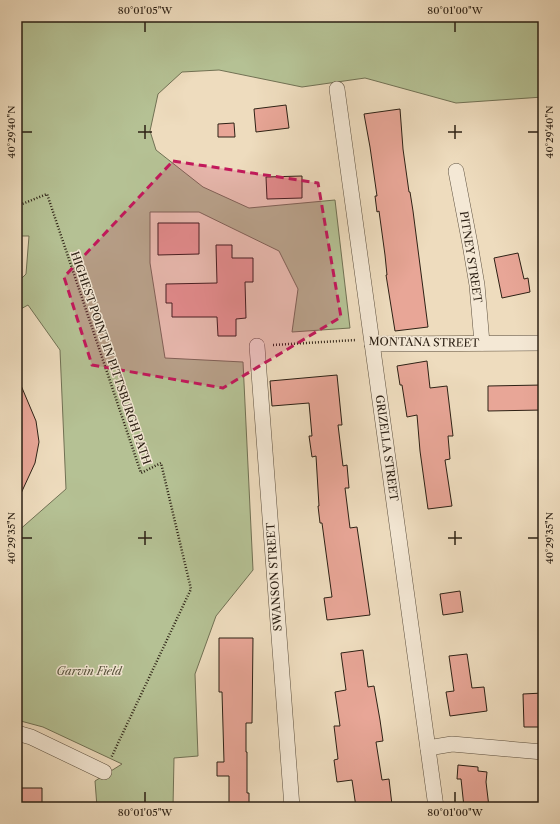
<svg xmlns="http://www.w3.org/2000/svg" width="560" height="824" font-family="'Libre Caslon Text',serif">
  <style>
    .green { fill: #b5c194; stroke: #717154 }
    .building { fill: #e8a697; stroke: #2d2115 }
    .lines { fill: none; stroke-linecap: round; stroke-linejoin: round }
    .street-casing { stroke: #5d503f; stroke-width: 16 }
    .path { stroke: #2d2115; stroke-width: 2.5; stroke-dasharray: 1 2; stroke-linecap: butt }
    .street { stroke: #f4e8d5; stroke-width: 15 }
    .marked { fill: #c2185b; fill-opacity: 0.2; stroke: #c2185b; stroke-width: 3; stroke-dasharray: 8 5; stroke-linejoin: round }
    .ticks { fill: none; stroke: #2d2115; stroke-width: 1.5 }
    .labels { text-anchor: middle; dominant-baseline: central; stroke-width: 3; stroke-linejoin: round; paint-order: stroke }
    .street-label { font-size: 11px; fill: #2d2115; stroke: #f4e8d5 }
    .park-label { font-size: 11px; font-style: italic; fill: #56513b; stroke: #f4e8d5 }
    .neatline { fill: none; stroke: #2d2115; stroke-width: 1.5 }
    .ticks-label { font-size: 10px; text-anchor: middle; fill: #2d2115 }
  </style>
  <rect width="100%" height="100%" fill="#eedcbe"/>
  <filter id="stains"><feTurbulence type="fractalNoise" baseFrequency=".005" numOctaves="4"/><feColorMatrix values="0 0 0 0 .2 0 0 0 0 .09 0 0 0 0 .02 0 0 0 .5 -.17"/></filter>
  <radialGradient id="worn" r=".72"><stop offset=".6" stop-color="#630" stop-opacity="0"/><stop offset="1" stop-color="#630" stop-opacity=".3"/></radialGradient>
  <polygon class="green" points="17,17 543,17 543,97 456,103 365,78 302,87 219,70 182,72 158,94 150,131 156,150 203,187 249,208 335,200 350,328 292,332 298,289 279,251 199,212 150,212 150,263 165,358 243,362 253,570 216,616 195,674 198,756 174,758 173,807 97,807 95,781 122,764 43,727 17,720 17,532 66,489 60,350 28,305 17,311 17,283 26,274 29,236 17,236"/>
  <g class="building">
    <polygon points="286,105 289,128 256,132 254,109"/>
    <polygon points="400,109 403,149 409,192 410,192 413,211 428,327 395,331 386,275 387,275 385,255 379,211 377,212 375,196 377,196 370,147 364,114"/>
    <polygon points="234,123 235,137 218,137 218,124"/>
    <polygon points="302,176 302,198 267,199 266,177"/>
    <polygon points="158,223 199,223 199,254 158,255"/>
    <polygon points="216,245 232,245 232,258 253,258 253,282 245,282 246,318 236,319 236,336 218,336 217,317 172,317 172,303 166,303 166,284 217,283"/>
    <polygon points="518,253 524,279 528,278 530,292 502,298 494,258"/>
    <polygon points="427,361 430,388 447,386 453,436 448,436 450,459 445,460 452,506 428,509 420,451 417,415 407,417 402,385 400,385 397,366"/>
    <polygon points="337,375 342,425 338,425 343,466 347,465 349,488 345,488 350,528 357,527 370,615 327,620 324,598 332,597 322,523 320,523 318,506 319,506 316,456 312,457 309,436 312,436 309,403 272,406 270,381"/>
    <polygon points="17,376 36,421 39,442 35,463 17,502"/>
    <polygon points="543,385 543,410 488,411 488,386"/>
    <polygon points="460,591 463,612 443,615 440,594"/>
    <polygon points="219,638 253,638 252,723 246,723 246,752 247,752 247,793 249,793 249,807 229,807 229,776 217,776 217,762 224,762 222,692 219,692"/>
    <polygon points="363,650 368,687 374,686 380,720 383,741 376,742 382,780 389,779 392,805 377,807 356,807 352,780 337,782 334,760 338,759 334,726 340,726 335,692 346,690 341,653"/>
    <polygon points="467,654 472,688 484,687 487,711 450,716 446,692 454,691 449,656"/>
    <polygon points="543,693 543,727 524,727 523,694"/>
    <polygon points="458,765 478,767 478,771 487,772 486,782 489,807 464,807 461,779 457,779"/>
    <polygon points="18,788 42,788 42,805 18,806"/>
  </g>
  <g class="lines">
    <g class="street-casing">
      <g id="street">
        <polyline points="337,89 436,807"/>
        <polyline points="456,171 470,244 477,285 482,343"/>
        <polyline points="372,344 543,343"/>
        <polyline points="257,346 292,807"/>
        <polyline points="17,733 31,737 104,772"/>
        <polyline points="428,748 452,744 543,752"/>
      </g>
    </g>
    <g class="path">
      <polyline points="17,206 47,194 141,473 161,463 191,589 111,758"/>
      <polyline points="273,345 356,340"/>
    </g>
    <use href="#street" class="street"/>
  </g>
  <path class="marked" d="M 173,161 L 318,183 L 341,317 L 223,388 L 92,365 L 64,277 Z"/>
  <path class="ticks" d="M 145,22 L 145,32M 455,22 L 455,32M 145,125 L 145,139M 455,125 L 455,139M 22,132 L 32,132M 138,132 L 152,132M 448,132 L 462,132M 528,132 L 538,132M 145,531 L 145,545M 455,531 L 455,545M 22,538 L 32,538M 138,538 L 152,538M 448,538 L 462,538M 528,538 L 538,538M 145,792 L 145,802M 455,792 L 455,802"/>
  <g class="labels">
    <g class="street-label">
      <text transform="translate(471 257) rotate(81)">PITNEY STREET</text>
      <text transform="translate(424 342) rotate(1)">MONTANA STREET</text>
      <text transform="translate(111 358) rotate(71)">HIGHEST POINT IN PITTSBURGH PATH</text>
      <text transform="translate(387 448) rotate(82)">GRIZELLA STREET</text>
      <text transform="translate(274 577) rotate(-94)">SWANSON STREET</text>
    </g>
    <g class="park-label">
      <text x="89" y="671">Garvin Field</text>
    </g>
  </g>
  <rect width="560" height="824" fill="none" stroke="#eedcbe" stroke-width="44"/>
  <rect x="22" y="22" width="516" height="780" class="neatline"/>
  <g class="ticks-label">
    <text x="145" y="14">80°01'05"W</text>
    <text x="455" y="14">80°01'00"W</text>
    <text transform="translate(11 132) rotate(-90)" y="4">40°29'40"N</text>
    <text transform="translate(549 132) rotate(-90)" y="4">40°29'40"N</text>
    <text transform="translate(11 538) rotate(-90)" y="4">40°29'35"N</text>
    <text transform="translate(549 538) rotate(-90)" y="4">40°29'35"N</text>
    <text x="145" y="816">80°01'05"W</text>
    <text x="455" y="816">80°01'00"W</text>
  </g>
  <rect width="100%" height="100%" filter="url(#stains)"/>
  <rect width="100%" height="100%" fill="url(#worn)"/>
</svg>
